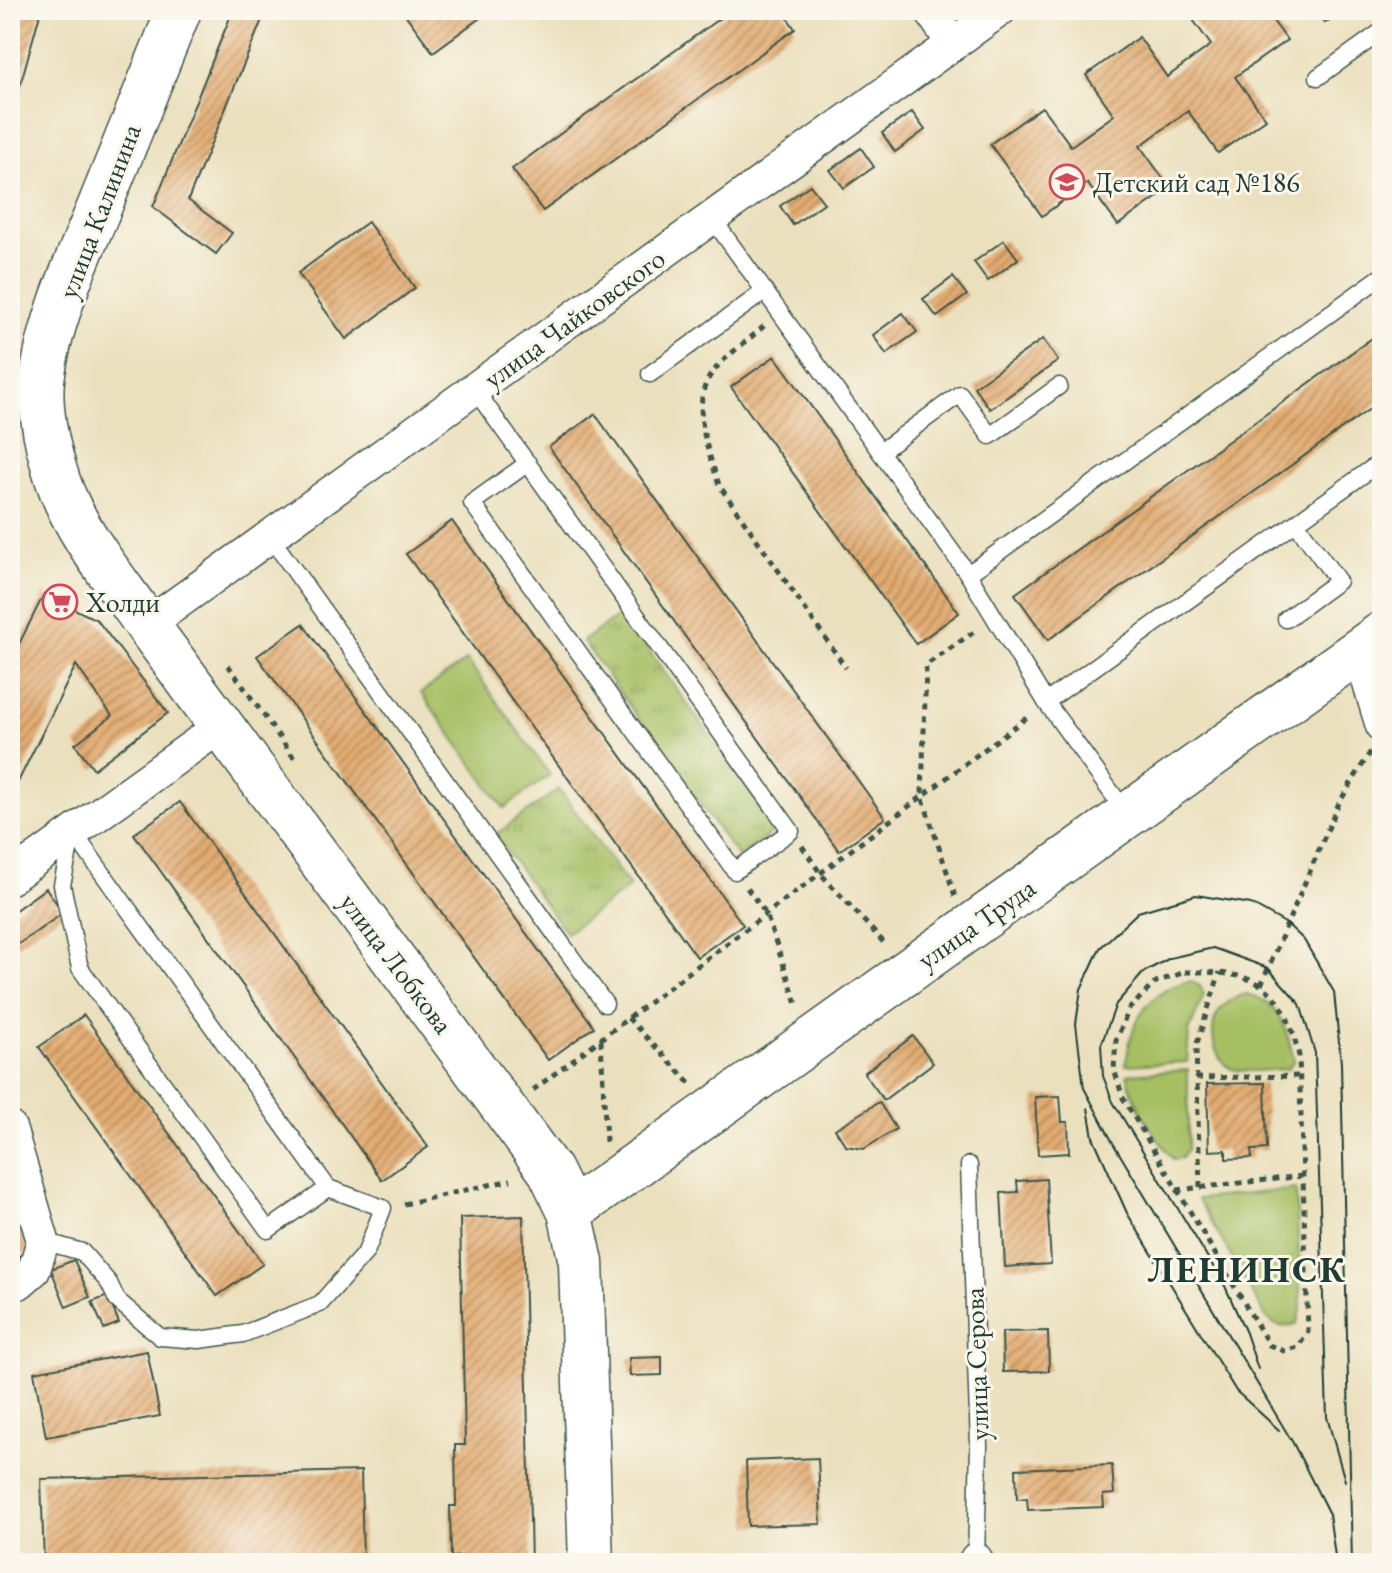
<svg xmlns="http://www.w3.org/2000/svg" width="1392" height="1573" font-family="'EB Garamond',serif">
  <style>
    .grass { fill: #a6bf64; stroke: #627e4c; stroke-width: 2 }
    .park { fill: url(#park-tufts); stroke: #627e4c; stroke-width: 2 }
    .building { fill: url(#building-hatch) }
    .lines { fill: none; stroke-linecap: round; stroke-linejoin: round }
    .service-casing { stroke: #3e5549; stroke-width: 19 }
    .minor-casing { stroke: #3e5549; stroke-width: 35 }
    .secondary-casing { stroke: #3e5549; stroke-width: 47 }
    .primary-casing { stroke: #3e5549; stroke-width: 47 }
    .path { stroke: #3e5549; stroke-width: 5; stroke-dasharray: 6 6; stroke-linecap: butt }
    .service { stroke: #fff; stroke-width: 16 }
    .minor { stroke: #fff; stroke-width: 32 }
    .secondary { stroke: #fff; stroke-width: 44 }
    .primary { stroke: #fff; stroke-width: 44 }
    .tram { stroke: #1f3d34; stroke-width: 2 }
    .labels { text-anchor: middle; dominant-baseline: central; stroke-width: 6; stroke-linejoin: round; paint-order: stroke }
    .poi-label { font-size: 28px; fill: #1f3d34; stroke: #fbf7ec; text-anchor: start }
    .street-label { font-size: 28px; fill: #1f3d34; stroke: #fbf7ec }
    .district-label { font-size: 36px; font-weight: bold; letter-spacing: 2px; fill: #1f3d34; stroke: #fbf7ec }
  </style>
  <defs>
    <pattern id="park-tufts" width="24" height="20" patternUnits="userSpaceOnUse" patternTransform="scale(2)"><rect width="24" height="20" fill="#a6bf64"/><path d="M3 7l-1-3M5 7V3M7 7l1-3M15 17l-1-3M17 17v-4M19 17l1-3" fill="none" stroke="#879c53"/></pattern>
    <pattern id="building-hatch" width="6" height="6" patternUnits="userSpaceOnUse" patternTransform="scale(2)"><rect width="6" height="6" fill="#e2ab71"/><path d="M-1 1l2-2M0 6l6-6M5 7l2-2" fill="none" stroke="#b78c5e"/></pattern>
  </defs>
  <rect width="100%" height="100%" fill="#fbf7ec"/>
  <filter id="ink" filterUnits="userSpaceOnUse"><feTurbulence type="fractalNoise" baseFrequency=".0125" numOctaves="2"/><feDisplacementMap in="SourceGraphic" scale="16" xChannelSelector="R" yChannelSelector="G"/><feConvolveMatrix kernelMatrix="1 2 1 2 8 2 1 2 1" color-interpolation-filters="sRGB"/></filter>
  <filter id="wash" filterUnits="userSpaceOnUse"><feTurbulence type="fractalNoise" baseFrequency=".006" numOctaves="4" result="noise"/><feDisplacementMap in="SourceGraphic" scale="32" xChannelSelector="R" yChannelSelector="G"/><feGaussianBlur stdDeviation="1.8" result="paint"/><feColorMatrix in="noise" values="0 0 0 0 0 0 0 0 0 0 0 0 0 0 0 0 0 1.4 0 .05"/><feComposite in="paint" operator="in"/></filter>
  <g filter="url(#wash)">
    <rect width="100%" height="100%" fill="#ebe0be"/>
    <g class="grass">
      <polygon points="467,660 550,775 504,808 421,693"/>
      <path d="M 1190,981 L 1200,986 L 1204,995 L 1189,1031 L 1187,1062 L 1126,1065 C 1130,1023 1146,991 1190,981 Z"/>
      <path d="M 1246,994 C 1281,1001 1286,1029 1294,1060 L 1288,1069 C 1272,1069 1252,1073 1236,1070 C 1216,1066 1208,1034 1216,1017 C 1222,1004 1233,998 1246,994 Z"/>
      <path d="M 1188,1070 L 1188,1149 L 1182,1158 L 1173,1159 C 1154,1136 1133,1103 1127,1074 Z"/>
      <path d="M 1296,1189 L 1301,1310 L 1297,1323 C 1283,1329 1275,1328 1265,1315 L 1198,1199 Z"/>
    </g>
    <g class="park">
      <polygon points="622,613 777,829 738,857 583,641"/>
      <polygon points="559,789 630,887 566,933 495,835"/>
    </g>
    <g id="blocks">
      <g class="building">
        <polygon points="10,10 41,10 11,118 10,118"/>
        <polygon points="233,10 266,10 188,200 232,233 216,254 153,207"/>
        <polygon points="402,10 491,10 433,52"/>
        <polygon points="731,10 782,10 795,29 543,211 512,169"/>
        <polygon points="1186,10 1265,10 1287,40 1235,77 1266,119 1218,153 1188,111 1140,146 1170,188 1118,225 1087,183 1042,216 990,144 1042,107 1071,146 1114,115 1086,75 1139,37 1167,77 1211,45"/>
        <polygon points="1315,10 1343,10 1325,23"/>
        <polygon points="912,112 925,130 895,152 882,133"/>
        <polygon points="861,148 874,167 844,188 830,170"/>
        <polygon points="810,185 824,203 793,225 780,206"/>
        <polygon points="368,222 415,288 346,339 298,273"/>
        <polygon points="1004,240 1018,259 988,281 974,262"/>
        <polygon points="953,277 967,295 937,317 923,299"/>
        <polygon points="903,313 917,332 886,354 873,335"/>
        <polygon points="1382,331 1382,400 1048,640 1015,594"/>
        <polygon points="1043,339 1058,361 990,409 974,387"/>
        <polygon points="775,356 959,613 916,644 731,387"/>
        <polygon points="595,414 885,818 839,851 549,447"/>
        <polygon points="452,521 743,925 697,957 406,554"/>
        <polygon points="44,594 97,620 168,713 94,769 75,744 112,716 76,665 10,798 10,662"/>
        <polygon points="303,624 594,1027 548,1060 257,656"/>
        <polygon points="180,802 428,1147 382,1180 134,834"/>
        <polygon points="46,888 63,913 10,950 10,914"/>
        <polygon points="84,1015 263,1264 217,1296 39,1047"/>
        <polygon points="913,1036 933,1063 884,1100 864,1073"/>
        <polygon points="1265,1083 1267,1149 1251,1150 1252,1158 1226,1159 1226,1150 1209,1151 1207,1084"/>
        <polygon points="1060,1096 1062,1122 1068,1122 1069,1153 1038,1155 1035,1097"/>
        <polygon points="879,1102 896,1129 864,1149 846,1146 835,1129"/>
        <polygon points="10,1166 40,1249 10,1259"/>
        <polygon points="1046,1179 1051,1264 1005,1267 1001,1193 1018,1192 1017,1181"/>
        <polygon points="523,1216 531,1563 468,1563 468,1556 451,1557 450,1506 456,1506 455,1445 465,1445 460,1218"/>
        <polygon points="74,1260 90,1297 66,1307 51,1269"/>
        <polygon points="108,1296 119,1323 104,1329 92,1302"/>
        <polygon points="1048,1331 1049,1371 1003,1372 1002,1332"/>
        <polygon points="147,1351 160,1416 46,1437 34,1372"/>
        <polygon points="662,1357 662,1375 630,1376 629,1358"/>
        <polygon points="818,1458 821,1524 748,1526 746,1461"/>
        <polygon points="1112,1465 1114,1494 1103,1495 1104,1507 1028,1510 1027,1498 1017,1499 1016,1469"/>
        <polygon points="361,1471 363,1563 302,1563 302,1558 205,1561 205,1563 44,1563 41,1479"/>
      </g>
    </g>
  </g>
  <g filter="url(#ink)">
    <use href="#blocks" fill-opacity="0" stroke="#3e5549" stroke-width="2"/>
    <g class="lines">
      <g class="service-casing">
        <g id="service">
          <polyline points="1318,77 1382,31"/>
          <polyline points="712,218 968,574 1046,702 1127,814"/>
          <polyline points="650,374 765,291"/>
          <polyline points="475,390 791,831 735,871 472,503 528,463"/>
          <polyline points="880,452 960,394 990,436 1059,386"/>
          <polyline points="271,538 605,1004"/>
          <polyline points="968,574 1382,276"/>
          <polyline points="1286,619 1338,581 1296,523"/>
          <polyline points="1046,702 1382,461"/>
          <polygon points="73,832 328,1188 268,1230 80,968 62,885"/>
          <polyline points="969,1165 979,1446 976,1559"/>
          <polyline points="43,1241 82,1252 109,1283 117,1300 160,1337 199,1340 243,1334 320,1304 366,1252 383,1208 328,1188"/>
        </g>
      </g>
      <g class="minor-casing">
        <g id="minor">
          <polyline points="930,10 953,44"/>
          <polyline points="147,625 1000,10"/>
          <polyline points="1359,651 1382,726"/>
          <polyline points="10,878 221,726"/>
          <polyline points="10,1128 43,1241 34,1270 19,1283 10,1284"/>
          <polyline points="976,1563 976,1559"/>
        </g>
      </g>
      <g class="secondary-casing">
        <polyline id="secondary" points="570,1212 1382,634"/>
      </g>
      <g class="primary-casing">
        <path id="primary" d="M 179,10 C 152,78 124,145 97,213 C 75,265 49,323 42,380 C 39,412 48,450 58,481 C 76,534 116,580 147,625 L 550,1171 L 570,1212 L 581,1262 L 591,1563"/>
      </g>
      <g class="path">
        <path d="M 764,326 C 748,341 726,355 713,372 C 688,402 709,453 719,485 L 846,668"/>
        <polyline points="228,665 297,762"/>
        <polyline points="802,846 820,873 886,945"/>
        <polyline points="747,888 766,914 798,1007"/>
        <polyline points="955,896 922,796 926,665 977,630"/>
        <path d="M 1185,972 C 1257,971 1283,984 1299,1056 L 1308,1332 L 1298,1347 L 1284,1351 L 1269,1345 L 1123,1098 L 1114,1069 L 1116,1040 L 1129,1009 L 1156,982 Z"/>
        <polyline points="1261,985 1339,803 1371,751"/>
        <polyline points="628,1018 690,1083"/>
        <polyline points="601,1040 606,1142"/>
        <polyline points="1196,1078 1300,1076"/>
        <polyline points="533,1090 1030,715"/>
        <polyline points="1200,1187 1196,1046 1220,972"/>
        <polyline points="1177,1190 1303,1176"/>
        <polyline points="404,1204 511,1180"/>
      </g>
      <use href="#service" class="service"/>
      <use href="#minor" class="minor"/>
      <use href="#secondary" class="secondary"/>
      <use href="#primary" class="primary"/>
      <g class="tram">
        <polyline points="1088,1108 1093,1137 1127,1213 1236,1391 1279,1430"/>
        <polyline points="1258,1369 1246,1333 1225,1286 1113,1102 1103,1076 1101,1045 1116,1004 1144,972 1170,958 1213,948 1268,968 1300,1004 1315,1053 1327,1417 1345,1481"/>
        <polyline points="1336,1563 1329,1514 1293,1443 1113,1143 1084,1088 1076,1024 1081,989 1100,948 1138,912 1196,895 1251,904 1287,924 1304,940 1334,992 1341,1063 1352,1563"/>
      </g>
    </g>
  </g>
  <defs>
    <g id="school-ring" transform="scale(1.8)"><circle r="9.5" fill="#fbf7ec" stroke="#d1495b" stroke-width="1.5"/><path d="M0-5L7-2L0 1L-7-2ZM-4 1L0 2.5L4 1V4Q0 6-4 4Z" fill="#d1495b"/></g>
    <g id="supermarket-ring" transform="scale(1.8)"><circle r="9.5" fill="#fbf7ec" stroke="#d1495b" stroke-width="1.5"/><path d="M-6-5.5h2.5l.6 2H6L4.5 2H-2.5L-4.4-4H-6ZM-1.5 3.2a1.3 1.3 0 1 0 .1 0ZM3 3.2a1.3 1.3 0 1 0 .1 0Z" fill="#d1495b"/></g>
  </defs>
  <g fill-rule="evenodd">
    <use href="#school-ring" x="1067" y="182"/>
    <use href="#supermarket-ring" x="60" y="602"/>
  </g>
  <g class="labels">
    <g class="poi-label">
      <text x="1093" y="182">Детский сад №186</text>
      <text x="86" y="602">Холди</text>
    </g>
    <g class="street-label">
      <text transform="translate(99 211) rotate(-69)">улица Калинина</text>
      <text transform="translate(574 318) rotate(-36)">улица Чайковского</text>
      <text transform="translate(976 923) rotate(-35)">улица Труда</text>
      <text transform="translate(397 963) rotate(53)">улица Лобкова</text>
      <text transform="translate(976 1364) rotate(-92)">улица Серова</text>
    </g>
    <g class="district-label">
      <text x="1247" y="1269">ЛЕНИНСК</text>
    </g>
  </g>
  <rect width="1392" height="1573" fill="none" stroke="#fbf7ec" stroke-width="40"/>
</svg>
